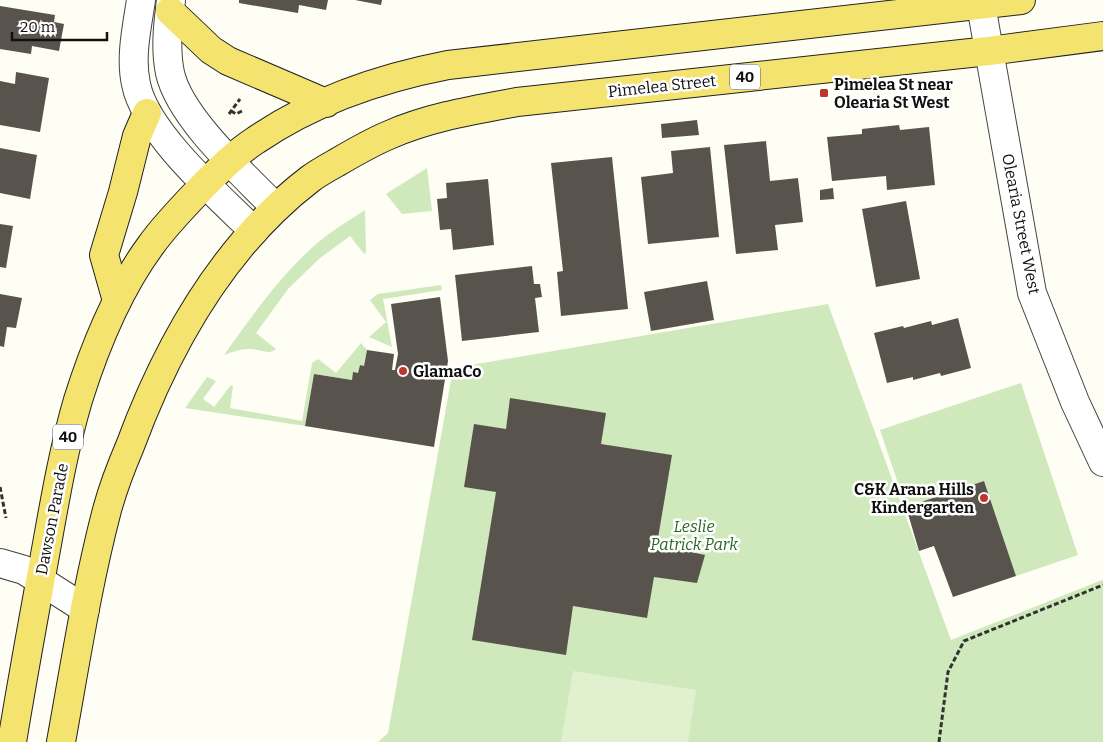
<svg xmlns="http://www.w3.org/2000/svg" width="1103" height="742" font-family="Bitter,serif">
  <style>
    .green { fill: #cfe9bd }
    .pitch { fill: #e1f0cf }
    .building { fill: #59534d }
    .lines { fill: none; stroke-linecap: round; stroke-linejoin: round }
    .minor-casing { stroke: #434343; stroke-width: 30 }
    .tertiary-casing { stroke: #434343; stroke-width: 30 }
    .primary-casing { stroke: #212121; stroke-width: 30 }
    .path { stroke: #323232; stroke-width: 3; stroke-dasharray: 5 2.5; stroke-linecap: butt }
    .minor { stroke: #fff; stroke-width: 28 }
    .tertiary { stroke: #fff; stroke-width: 28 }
    .primary { stroke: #f4e36e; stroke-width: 28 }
    .poi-dot { fill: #be352b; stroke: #fff; stroke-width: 2 }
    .labels { text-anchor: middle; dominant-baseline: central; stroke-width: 5; stroke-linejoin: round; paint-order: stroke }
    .shield { fill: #fff; stroke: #585858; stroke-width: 1 }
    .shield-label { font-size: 15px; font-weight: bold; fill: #101010 }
    .poi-label { font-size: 16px; font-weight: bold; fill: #101010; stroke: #fff; text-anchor: start }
    .street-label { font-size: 16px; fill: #101010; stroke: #fff }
    .park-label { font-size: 16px; font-style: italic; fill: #276721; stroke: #fff }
  </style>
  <rect width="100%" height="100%" fill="#fffef4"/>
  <g class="green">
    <polygon points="427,168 432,211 402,214 386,194"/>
    <path d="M 365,210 L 366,252 L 364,254 L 350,236 L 320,258 L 288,289 L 256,333 L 276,349 C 268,356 258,348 248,349 C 240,349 232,352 224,355 C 252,316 279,277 315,245 C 330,232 348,221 365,210 Z"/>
    <polygon points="441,285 442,290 383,299 392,347 369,337 386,322 370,300 378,294"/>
    <polygon points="828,304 951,640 1102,580 1103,581 1103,742 378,742 388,733 453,369 459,367"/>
    <polygon points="361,343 367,350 364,366 360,365 358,373 353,373 352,380 314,374 305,426 185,408 207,377 216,381 203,399 214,407 231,385 233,386 230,408 302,421 312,363 318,359 336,373"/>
    <polygon points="1021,383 1078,555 1016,576 984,481 906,507 880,430"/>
  </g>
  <polygon class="pitch" points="573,671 696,690 688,742 561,742"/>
  <g class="building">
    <polygon points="239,0 328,0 326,10 299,5 298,13 239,3"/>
    <polygon points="355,0 382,0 381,5"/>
    <polygon points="0,6 55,15 54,22 64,24 59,51 32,46 31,54 0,49"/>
    <polygon points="16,72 49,78 40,132 0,125 0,81 15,84"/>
    <polygon points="697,120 699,135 662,138 661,124"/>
    <polygon points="899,125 900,130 929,127 935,185 887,190 886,176 832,181 827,137 862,134 862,129"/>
    <polygon points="766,141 770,181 798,178 803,222 775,225 778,250 736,254 724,145"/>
    <polygon points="710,147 719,237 648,244 641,177 673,173 671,151"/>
    <polygon points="0,148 37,155 30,199 0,193"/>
    <polygon points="612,157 628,309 561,316 557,272 563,271 551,163"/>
    <polygon points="488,179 494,245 453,250 451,229 440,230 437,199 447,198 446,183"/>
    <polygon points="833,188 834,199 820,200 820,190"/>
    <polygon points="906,201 920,279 876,287 862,209"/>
    <polygon points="0,224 13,226 6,268 0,267"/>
    <polygon points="532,266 534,284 540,284 542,297 535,298 539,332 462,341 455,275"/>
    <polygon points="707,281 714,320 651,331 644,292"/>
    <polygon points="0,294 22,298 16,328 7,327 4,347 0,346"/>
    <polygon points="440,297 448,361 434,447 305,426 314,374 352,380 353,372 358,373 360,365 364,366 367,350 394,354 392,370 395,370 398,354 391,304"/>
    <polygon points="958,318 971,368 941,376 940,373 913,380 913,377 887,383 874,333 903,326 904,328 931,321 932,325"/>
    <polygon points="510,398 606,413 601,444 672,455 656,550 677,549 705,555 697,583 654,577 647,618 573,606 566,655 472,640 496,492 464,487 474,424 506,429"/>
    <polygon points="984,481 1016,576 953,597 934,546 919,551 906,507"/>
  </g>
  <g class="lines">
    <g class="minor-casing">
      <g id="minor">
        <polyline points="981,5 1032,293 1075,402 1103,462"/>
        <polyline points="0,563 24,570 85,609"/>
      </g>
    </g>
    <g class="tertiary-casing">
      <g id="tertiary">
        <path d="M 141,0 C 137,27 130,57 136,84 C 145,132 218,196 254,231"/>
        <path d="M 171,0 C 168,24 165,49 170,73 C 180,118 244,175 276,208"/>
      </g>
    </g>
    <g class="primary-casing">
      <g id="primary">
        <polyline points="170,11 211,50 228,61 326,103"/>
        <polyline points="117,301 104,255 123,192 137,136 147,113"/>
        <path d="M 12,742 C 21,687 31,632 41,577 C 52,518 61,458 78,400 C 95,346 117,291 151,245 C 166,224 185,205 203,186 C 220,169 236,153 256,140 C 313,101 381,78 448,65 L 1021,0"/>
        <path d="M 61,742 C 75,665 87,586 107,510 C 113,488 121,467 130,446 C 167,346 224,245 310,179 C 318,173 327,168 336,163 C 353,153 370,143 389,135 C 430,117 474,110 517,102 L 989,51 L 1103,36"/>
      </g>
    </g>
    <g class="path">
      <polyline points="231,111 236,114 242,111"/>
      <polyline points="229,114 240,99"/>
      <polyline points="0,487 6,518"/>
      <polyline points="939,742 948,672 964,641 1103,585"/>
    </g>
    <use href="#minor" class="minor"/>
    <use href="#tertiary" class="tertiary"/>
    <use href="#primary" class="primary"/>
  </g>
  <g class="poi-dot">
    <rect x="819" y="88" width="10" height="10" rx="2.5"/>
    <circle cx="403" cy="371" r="5"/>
    <circle cx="984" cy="498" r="5"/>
  </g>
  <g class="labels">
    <g class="shield">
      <rect x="730" y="64.5" width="30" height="25" rx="4"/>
      <rect x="53" y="424.5" width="30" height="25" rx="4"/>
    </g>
    <g class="shield-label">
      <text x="745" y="77">40</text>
      <text x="68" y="437">40</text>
    </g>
    <g class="poi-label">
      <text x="834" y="84">Pimelea St near<tspan x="834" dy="18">Olearia St West</tspan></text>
      <text x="413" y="371">GlamaCo</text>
      <text x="974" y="489" text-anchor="end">C&amp;K Arana Hills<tspan x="974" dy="18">Kindergarten</tspan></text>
    </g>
    <g class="street-label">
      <text transform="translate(662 86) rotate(-6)">Pimelea Street</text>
      <text transform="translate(1021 224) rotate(79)">Olearia Street West</text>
      <text transform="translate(52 519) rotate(-79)">Dawson Parade</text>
    </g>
    <g class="park-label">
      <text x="694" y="526">Leslie<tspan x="694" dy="18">Patrick Park</tspan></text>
    </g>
  </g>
  <path d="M12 32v8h95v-8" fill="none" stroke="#101010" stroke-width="2.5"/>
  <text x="20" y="32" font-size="15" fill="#101010" stroke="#ffffff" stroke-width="4" paint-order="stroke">20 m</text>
</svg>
